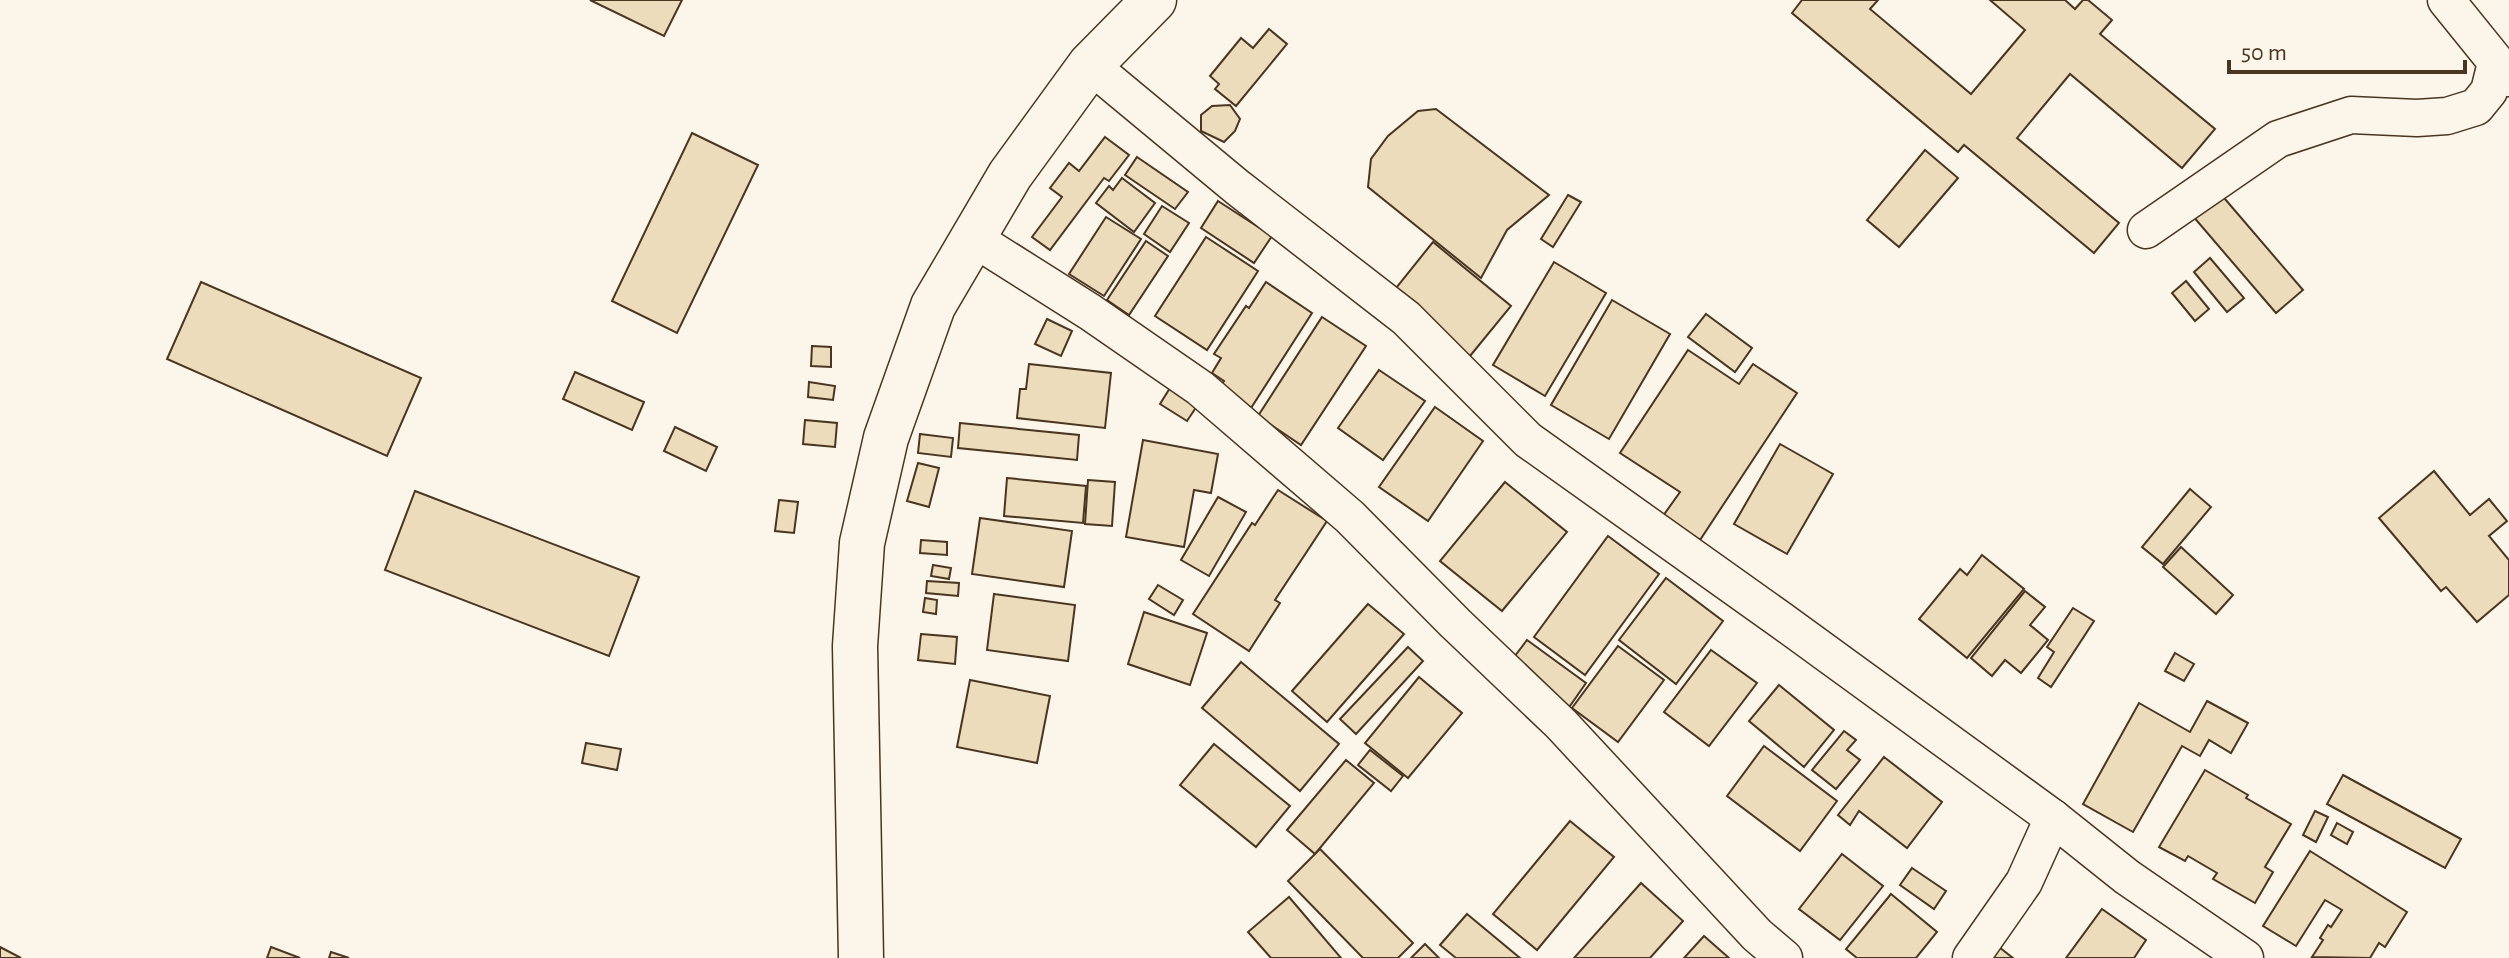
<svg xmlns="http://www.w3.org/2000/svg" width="2509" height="958" font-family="'Alegreya Sans',sans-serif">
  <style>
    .building { fill: #ecdcbc; stroke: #4a3520; stroke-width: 2 }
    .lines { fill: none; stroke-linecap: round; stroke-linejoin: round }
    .minor-casing { stroke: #4a3520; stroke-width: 39 }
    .major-casing { stroke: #4a3520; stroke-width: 47 }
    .minor { stroke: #fbf6e9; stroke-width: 36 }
    .major { stroke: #fbf6e9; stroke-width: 44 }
  </style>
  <rect width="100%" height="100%" fill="#fbf6e9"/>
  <g class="building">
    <polygon points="590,0 682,0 664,36"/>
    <polygon points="1802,0 1878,0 1870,9 1971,94 2025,30 1990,0 2065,0 2075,9 2083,0 2088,0 2112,20 2100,34 2215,129 2182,168 2070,74 2017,138 2119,223 2094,253 1964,145 1958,152 1792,13"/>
    <polygon points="1269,29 1287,44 1236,106 1215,89 1219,84 1210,76 1241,38 1253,48"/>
    <polygon points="1230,105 1240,119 1235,131 1224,142 1201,131 1201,115 1212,106"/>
    <polygon points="1436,109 1549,195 1507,230 1481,278 1368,187 1371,159 1388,136 1418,111"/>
    <polygon points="692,133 758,165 677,333 612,301"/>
    <polygon points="1105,137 1129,155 1109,181 1104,178 1050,250 1032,237 1062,197 1050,188 1069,163 1079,171"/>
    <polygon points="1925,150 1958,178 1899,247 1867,220"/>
    <polygon points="1137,157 1188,192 1175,209 1125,175"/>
    <polygon points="1122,178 1155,203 1134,232 1096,203 1109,186 1113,190"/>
    <polygon points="2219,192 2303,290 2276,313 2192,215"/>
    <polygon points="1568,195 1581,202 1553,247 1541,239"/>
    <polygon points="1218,201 1272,236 1254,263 1201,228"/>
    <polygon points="1162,206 1189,223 1170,252 1144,234"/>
    <polygon points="1106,217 1141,239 1104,296 1069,274"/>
    <polygon points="1206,237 1258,271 1207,350 1155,316"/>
    <polygon points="1146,241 1168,256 1129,315 1107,300"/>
    <polygon points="1433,242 1511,306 1470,356 1392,293"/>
    <polygon points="2210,258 2244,298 2227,312 2194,272"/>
    <polygon points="1554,262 1606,293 1545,396 1493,365"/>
    <polygon points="2186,281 2209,309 2195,321 2172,293"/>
    <polygon points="201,282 421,378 387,456 167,359"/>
    <polygon points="1266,282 1312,313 1251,408 1220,387 1224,381 1212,373 1221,358 1214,354 1246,306 1249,308"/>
    <polygon points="1612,300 1670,334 1609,439 1551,405"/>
    <polygon points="1706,314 1752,348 1735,372 1688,337"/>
    <polygon points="1322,317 1366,346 1301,445 1258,416"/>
    <polygon points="1047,319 1072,331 1061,356 1035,344"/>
    <polygon points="812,346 831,347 831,367 811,366"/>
    <polygon points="1688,350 1739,384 1753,364 1797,393 1700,540 1663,516 1680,492 1620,453"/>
    <polygon points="1029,364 1111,373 1105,428 1017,418 1020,389 1026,389"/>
    <polygon points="1379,370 1425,401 1383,460 1338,428"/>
    <polygon points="575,372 644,402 632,430 563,399"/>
    <polygon points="809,382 835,386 833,400 808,397"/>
    <polygon points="1170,388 1197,406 1187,421 1160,404"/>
    <polygon points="1435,407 1483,441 1428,521 1379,487"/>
    <polygon points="805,420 837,423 835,447 803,444"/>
    <polygon points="960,423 1079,435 1077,460 958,448"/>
    <polygon points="675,427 717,447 706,471 664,451"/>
    <polygon points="920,434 953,438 951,457 918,453"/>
    <polygon points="1143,440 1218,454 1211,493 1194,490 1184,547 1126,537"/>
    <polygon points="1780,444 1833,474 1787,554 1734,524"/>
    <polygon points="918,463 939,468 929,507 907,501"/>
    <polygon points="2434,471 2470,515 2489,499 2507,521 2489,536 2509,560 2509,595 2477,622 2446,587 2441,591 2379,518"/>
    <polygon points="1007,478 1086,486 1083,523 1004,516"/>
    <polygon points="1088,480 1115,482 1112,526 1085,524"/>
    <polygon points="1505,482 1567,532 1502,611 1440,561"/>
    <polygon points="2190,489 2211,507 2163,564 2142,547"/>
    <polygon points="1278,490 1327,521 1275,600 1280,603 1249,651 1193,614 1252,523 1255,525"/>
    <polygon points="415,491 639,577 609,656 385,570"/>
    <polygon points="1218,497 1246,512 1209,576 1181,560"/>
    <polygon points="779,500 798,502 794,533 775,531"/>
    <polygon points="980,518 1072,531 1064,587 972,574"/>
    <polygon points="1608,536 1659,574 1585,675 1534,637"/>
    <polygon points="921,540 947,542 947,555 920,553"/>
    <polygon points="2181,547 2233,595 2216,614 2163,567"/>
    <polygon points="1982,555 2024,589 1967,658 1919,619 1960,569 1967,575"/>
    <polygon points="933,565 951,568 949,579 931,576"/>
    <polygon points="1666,578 1723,621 1676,684 1619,640"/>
    <polygon points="927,581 959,583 958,596 926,593"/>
    <polygon points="1158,585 1183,600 1174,615 1149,599"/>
    <polygon points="2025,591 2045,607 2030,625 2048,640 2021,673 2005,660 1992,676 1971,658"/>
    <polygon points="994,594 1075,605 1068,661 987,650"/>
    <polygon points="925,598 937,600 936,614 923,612"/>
    <polygon points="1368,604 1404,634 1327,722 1292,691"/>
    <polygon points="2073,608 2094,621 2051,687 2038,678 2054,652 2047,647"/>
    <polygon points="1144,612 1207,633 1190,685 1128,664"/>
    <polygon points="921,634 957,637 955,664 918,660"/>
    <polygon points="1527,640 1586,683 1565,713 1505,669"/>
    <polygon points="1618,646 1664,680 1618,742 1572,708"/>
    <polygon points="1408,647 1423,661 1356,734 1340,719"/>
    <polygon points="1711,650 1757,683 1709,746 1664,712"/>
    <polygon points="2175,653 2194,664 2184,681 2165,671"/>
    <polygon points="1241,662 1339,744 1300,791 1202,708"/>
    <polygon points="1419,677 1462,713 1408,778 1365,743"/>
    <polygon points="970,680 1050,696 1037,763 957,747"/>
    <polygon points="1779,685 1834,730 1804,767 1749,721"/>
    <polygon points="2207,701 2248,723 2231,753 2209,740 2200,756 2182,746 2133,832 2083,804 2139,703 2190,732"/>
    <polygon points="1844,731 1856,740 1847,750 1860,760 1836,789 1812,770"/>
    <polygon points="586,743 621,749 617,770 582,763"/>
    <polygon points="1214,744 1290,806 1256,847 1180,785"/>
    <polygon points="1764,746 1837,801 1800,851 1727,796"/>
    <polygon points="1370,750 1403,776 1391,791 1358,765"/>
    <polygon points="1884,757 1942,802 1907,848 1859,811 1850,825 1838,815"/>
    <polygon points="1346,760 1374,783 1315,854 1287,830"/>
    <polygon points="2205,770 2248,795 2246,798 2291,824 2265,867 2273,872 2255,903 2213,879 2217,873 2188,856 2185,861 2159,847"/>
    <polygon points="2343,775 2461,839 2445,868 2327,804"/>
    <polygon points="2315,811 2328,817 2316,842 2303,835"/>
    <polygon points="1570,821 1614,857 1537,950 1493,914"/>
    <polygon points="2337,823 2353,832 2347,844 2331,835"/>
    <polygon points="1320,849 1413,943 1398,958 1363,958 1288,881"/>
    <polygon points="2310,851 2407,912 2385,947 2379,943 2370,958 2312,957 2323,940 2320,938 2328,925 2331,927 2342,910 2325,900 2296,946 2263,926"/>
    <polygon points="1842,854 1883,886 1840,940 1799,909"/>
    <polygon points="1912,868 1946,891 1934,909 1900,885"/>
    <polygon points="1641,883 1683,921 1650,958 1574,958"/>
    <polygon points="1891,894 1937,932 1916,958 1857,958 1846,949"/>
    <polygon points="1289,897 1341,958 1271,958 1248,932"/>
    <polygon points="2102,909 2146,940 2134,958 2066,958"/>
    <polygon points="1467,914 1520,958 1456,958 1440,945"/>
    <polygon points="1704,936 1729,958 1684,958"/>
    <polygon points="1990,940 2013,958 1990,958"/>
    <polygon points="1425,944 1439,958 1411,958"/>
    <polygon points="0,947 21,958 0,958"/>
    <polygon points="271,947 300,958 267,958"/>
    <polygon points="331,952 349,958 329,958"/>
  </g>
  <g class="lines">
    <g class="minor-casing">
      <g id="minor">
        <polyline points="2446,0 2509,78"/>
        <polyline points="1090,65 1237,187 1406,318 1528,440 1778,618 2053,818 2127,877 2245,958"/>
        <polyline points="2146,230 2278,139 2351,115 2417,118 2447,116 2476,107 2489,91 2496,63"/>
        <polyline points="973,238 1090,312 1200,388 1350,517 1455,623 1561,724 1757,935 1784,958"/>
        <polyline points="1971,958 2024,882 2053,818"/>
      </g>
    </g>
    <g class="major-casing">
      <polyline id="major" points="861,958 855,646 862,543 886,438 933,306 1010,175 1090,65 1154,0"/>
    </g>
    <use href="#minor" class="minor"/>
    <use href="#major" class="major"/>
  </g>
  <path d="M2229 60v12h236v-12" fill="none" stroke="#4a3520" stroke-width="4"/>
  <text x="2241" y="60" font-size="24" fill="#4a3520" stroke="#fbf6e9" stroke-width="6" paint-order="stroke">50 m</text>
</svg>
